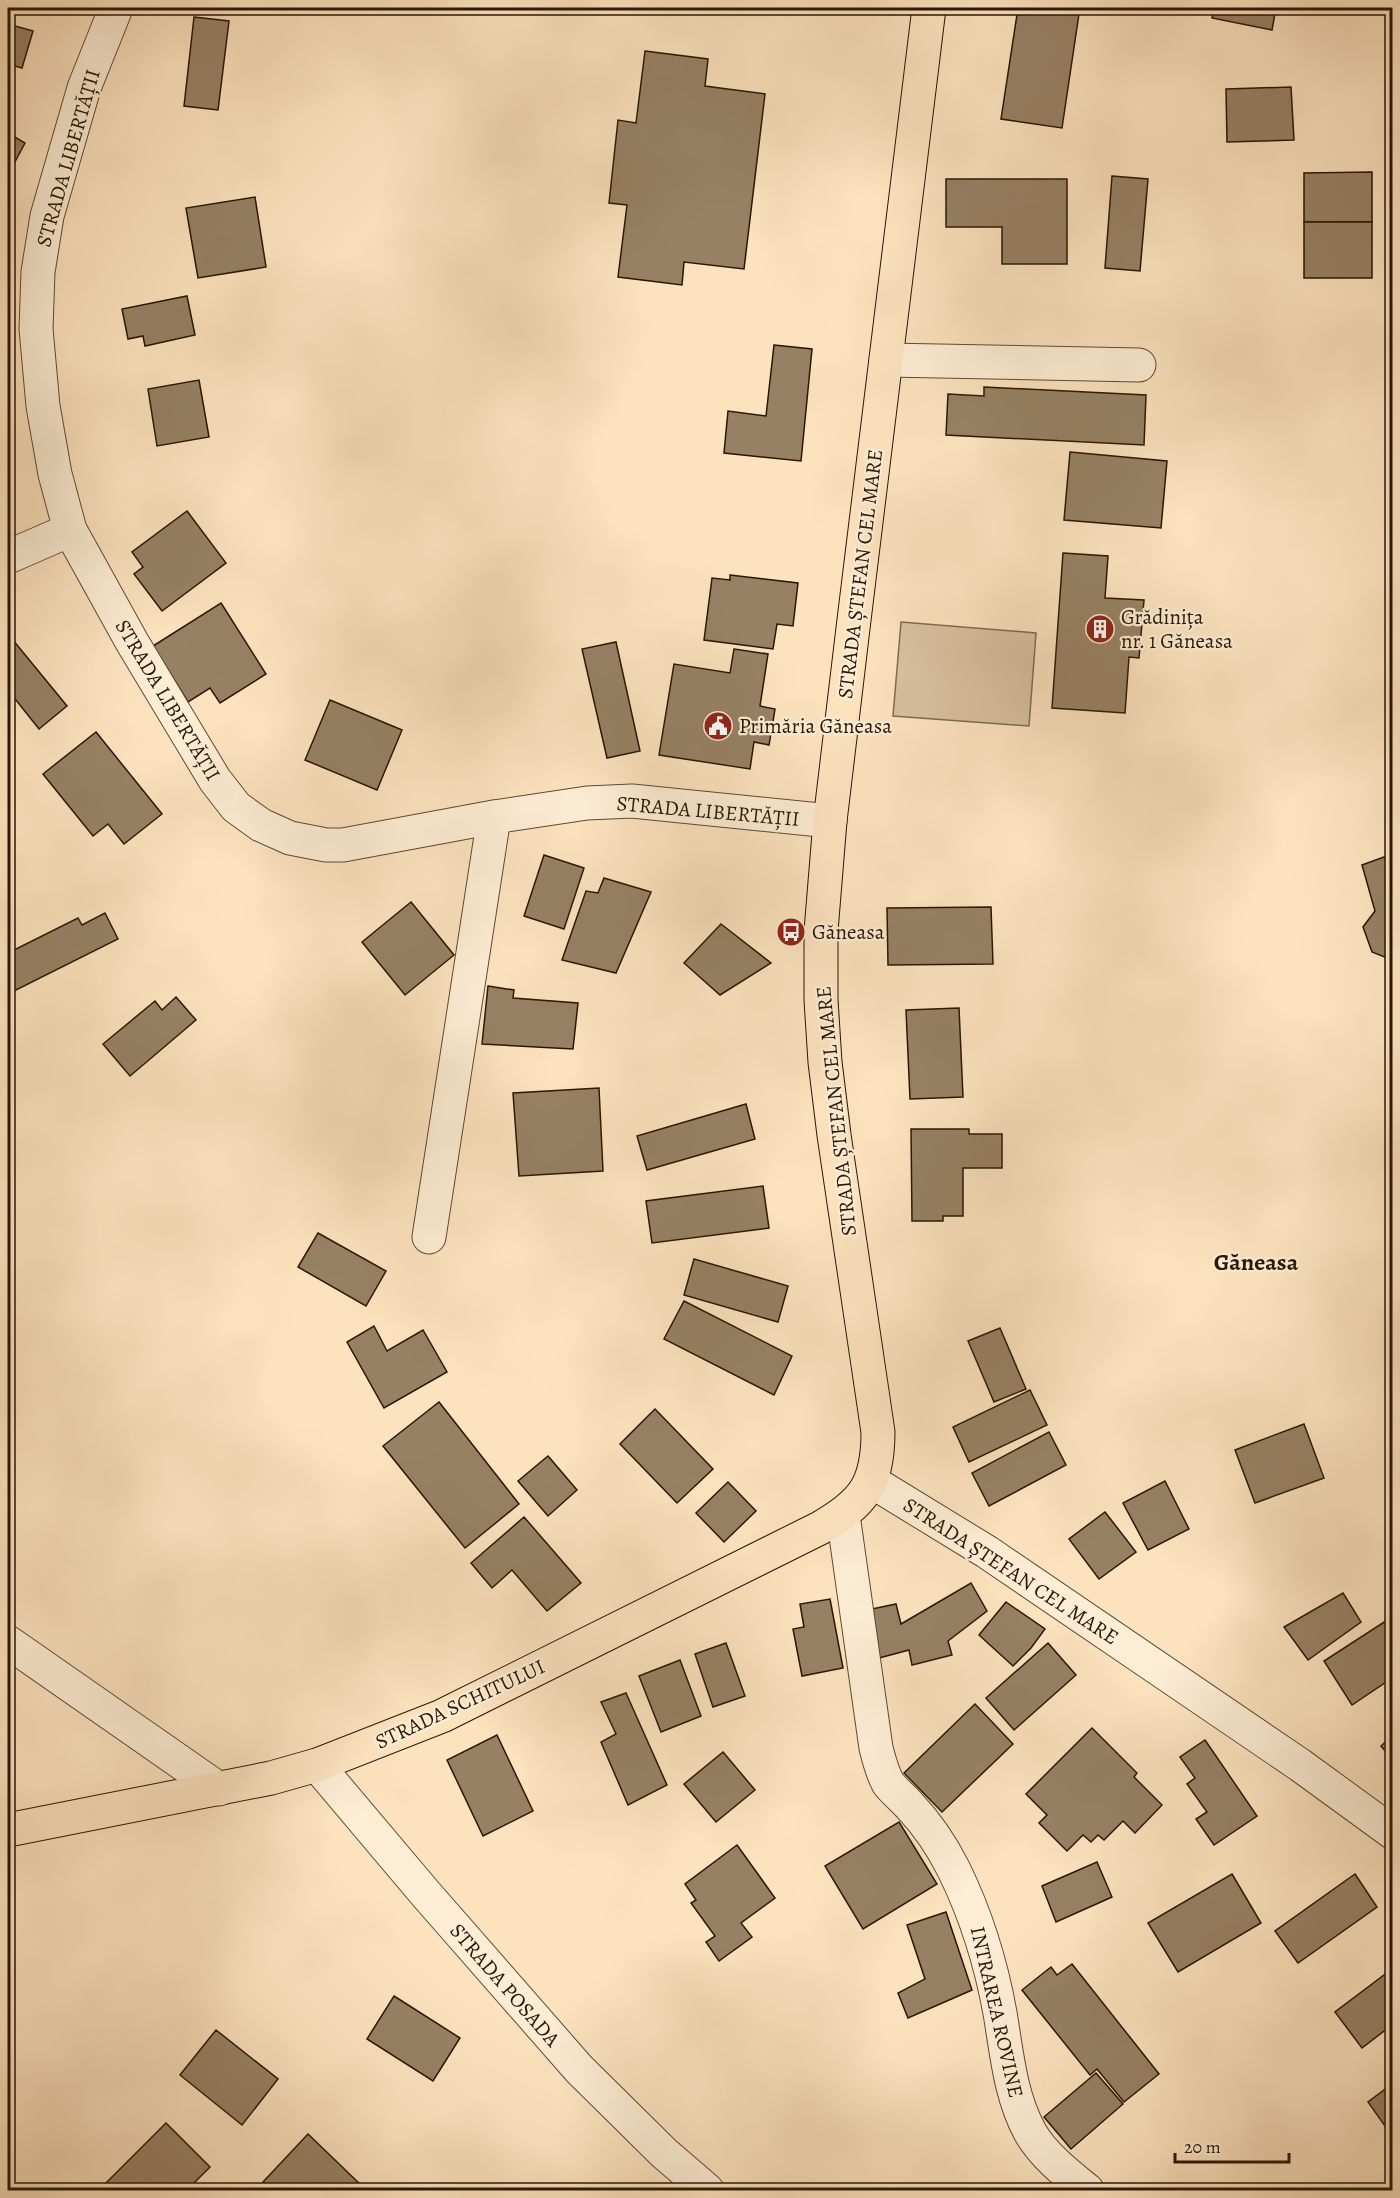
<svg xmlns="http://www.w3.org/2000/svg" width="1400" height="2198" font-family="Alegreya,serif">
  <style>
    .green { fill: #d8c09f; stroke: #806b52; stroke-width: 1.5 }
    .building { fill: #978165; stroke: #291605; stroke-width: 1.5 }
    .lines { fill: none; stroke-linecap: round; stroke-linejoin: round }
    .minor-casing { stroke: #5e4933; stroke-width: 35 }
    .major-casing { stroke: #291605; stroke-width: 35 }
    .minor { stroke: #fdedd5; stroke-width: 33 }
    .major { stroke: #fce3be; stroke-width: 33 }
    .labels { text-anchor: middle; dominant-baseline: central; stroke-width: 4.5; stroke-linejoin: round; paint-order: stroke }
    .street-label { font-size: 21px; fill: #291605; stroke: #fdedd5 }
    .poi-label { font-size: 21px; fill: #291605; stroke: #fdedd5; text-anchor: start }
    .quarter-label { font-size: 24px; font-weight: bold; fill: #291605; stroke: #fdedd5 }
  </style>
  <rect width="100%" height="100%" fill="#fce3be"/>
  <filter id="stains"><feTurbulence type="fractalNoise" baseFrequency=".00333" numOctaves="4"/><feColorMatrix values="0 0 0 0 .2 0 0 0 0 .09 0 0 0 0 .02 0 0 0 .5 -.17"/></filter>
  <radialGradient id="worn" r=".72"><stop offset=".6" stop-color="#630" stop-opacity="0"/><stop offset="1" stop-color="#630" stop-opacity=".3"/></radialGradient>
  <polygon class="green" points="901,622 1036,633 1029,726 893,716"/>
  <g class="building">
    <polygon points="1018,8 1037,8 1079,14 1062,128 1001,119"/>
    <polygon points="1214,8 1276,8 1272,30 1212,18"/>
    <polygon points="194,17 229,21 218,110 184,106"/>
    <polygon points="8,24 33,31 22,68 8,64"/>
    <polygon points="645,51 708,59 705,86 765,94 744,269 684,262 682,285 618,277 627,205 609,203 618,120 636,123"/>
    <polygon points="1291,87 1294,140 1227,142 1226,89"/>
    <polygon points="8,133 25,143 8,175"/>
    <polygon points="1372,172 1372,222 1304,222 1304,173"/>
    <polygon points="1112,176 1148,179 1140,271 1105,268"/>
    <polygon points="946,179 1067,179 1067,264 1002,264 1002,227 946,227"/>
    <polygon points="255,197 266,267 198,278 186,208"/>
    <rect x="1304" y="222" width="68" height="56"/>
    <polygon points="187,296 195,335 145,346 143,336 128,339 122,309"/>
    <polygon points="774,345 812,349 801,461 724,453 728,411 766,416"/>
    <polygon points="199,380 209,437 157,446 148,389"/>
    <polygon points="984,387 1146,395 1144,445 946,435 948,394 984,396"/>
    <polygon points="1070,452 1167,461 1161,528 1064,520"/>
    <polygon points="187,511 226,563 162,611 134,574 143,567 132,552"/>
    <polygon points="1063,553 1108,556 1105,598 1144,600 1139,658 1129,657 1125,713 1052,708"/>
    <polygon points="730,575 798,583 793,626 777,624 773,649 704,640 712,578 730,580"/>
    <polygon points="221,603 266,674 220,703 210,688 188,702 153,646"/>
    <polygon points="8,634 67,706 39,729 8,690"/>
    <polygon points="616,642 640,751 607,758 582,649"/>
    <polygon points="734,649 768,654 760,706 775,709 769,745 754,742 750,769 659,755 674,664 730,673"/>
    <polygon points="330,700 402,730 377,790 305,760"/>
    <polygon points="96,732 162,814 124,844 108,824 93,836 43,774"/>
    <polygon points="1392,854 1392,960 1372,952 1363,927 1375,911 1362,865"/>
    <polygon points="544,855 584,868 564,929 524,916"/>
    <polygon points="604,878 651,892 616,973 562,960 586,891 598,893"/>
    <polygon points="411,902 454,955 405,995 362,942"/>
    <polygon points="991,907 993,964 888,965 887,908"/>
    <polygon points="105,913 118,939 10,993 8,989 8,953 78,918 82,925"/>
    <polygon points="721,924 771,963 720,995 684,963"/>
    <polygon points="488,986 514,990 513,998 578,1003 573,1049 482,1044"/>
    <polygon points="176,997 196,1020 130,1076 103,1044 155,1001 162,1010"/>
    <polygon points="959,1008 963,1097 910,1099 906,1010"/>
    <polygon points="599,1088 603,1171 519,1176 513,1093"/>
    <polygon points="746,1104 755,1139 647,1170 637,1136"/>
    <polygon points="911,1129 969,1129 969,1134 1002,1134 1002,1168 963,1168 963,1216 943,1216 943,1221 912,1221"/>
    <polygon points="763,1186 769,1228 652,1243 646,1201"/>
    <polygon points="318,1233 386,1271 366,1306 298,1267"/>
    <polygon points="694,1259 788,1286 778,1322 684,1295"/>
    <polygon points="684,1301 792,1356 774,1395 664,1339"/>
    <polygon points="374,1326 387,1351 423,1330 447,1372 384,1408 347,1342"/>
    <polygon points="1000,1328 1026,1389 994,1402 968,1341"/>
    <polygon points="1030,1390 1047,1425 969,1462 953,1427"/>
    <polygon points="439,1402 519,1504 465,1548 383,1446"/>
    <polygon points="655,1409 713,1469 677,1503 620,1444"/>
    <polygon points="1304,1424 1324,1478 1255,1503 1235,1450"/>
    <polygon points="1049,1432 1066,1465 989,1506 972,1473"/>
    <polygon points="548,1456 577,1490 548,1516 518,1481"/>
    <polygon points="1165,1481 1189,1529 1148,1550 1123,1503"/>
    <polygon points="728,1482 756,1511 724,1542 696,1513"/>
    <polygon points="1105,1512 1136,1552 1099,1579 1069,1539"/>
    <polygon points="524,1517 581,1583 547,1611 512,1570 492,1588 471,1563"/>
    <polygon points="971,1583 987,1611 948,1641 952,1655 912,1665 909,1650 879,1658 867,1610 896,1604 901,1624"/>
    <polygon points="1343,1593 1361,1622 1308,1660 1284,1627"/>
    <polygon points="830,1599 843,1668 802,1676 793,1629 804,1627 800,1604"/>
    <polygon points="1006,1602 1045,1629 1031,1648 1013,1666 979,1635"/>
    <polygon points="1392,1617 1392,1678 1352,1705 1324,1661"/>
    <polygon points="726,1643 745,1696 713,1707 695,1654"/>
    <polygon points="1048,1643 1076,1675 1014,1730 986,1698"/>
    <polygon points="680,1660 701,1716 661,1732 639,1676"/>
    <polygon points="626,1693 667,1785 628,1805 601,1742 616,1734 601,1702"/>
    <polygon points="975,1704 1013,1744 942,1812 904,1773"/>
    <polygon points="1092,1728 1137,1773 1134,1777 1162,1805 1135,1833 1123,1821 1104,1840 1098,1835 1091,1842 1083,1835 1067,1851 1039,1823 1047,1815 1026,1794"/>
    <polygon points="497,1735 533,1811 483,1836 447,1760"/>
    <polygon points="1392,1736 1392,1759 1381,1746"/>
    <polygon points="1205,1740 1257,1816 1214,1845 1196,1819 1207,1812 1187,1784 1195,1778 1180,1757"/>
    <polygon points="723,1752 755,1790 716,1822 684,1784"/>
    <polygon points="899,1822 937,1884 863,1929 825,1866"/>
    <polygon points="737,1845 775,1898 741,1923 752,1937 719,1961 706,1942 715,1936 691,1903 696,1900 685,1884"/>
    <polygon points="1097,1862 1112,1897 1056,1922 1042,1886"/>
    <polygon points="1232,1874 1261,1923 1178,1972 1148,1923"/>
    <polygon points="1355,1874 1377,1907 1298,1963 1275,1931"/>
    <polygon points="946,1912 972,1990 908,2018 898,1993 925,1979 907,1925"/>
    <polygon points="1072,1964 1159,2074 1124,2102 1097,2069 1090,2075 1022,1990 1051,1967 1057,1975"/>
    <polygon points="1392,1969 1392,2025 1362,2048 1335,2012"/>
    <polygon points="394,1996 460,2038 433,2081 367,2039"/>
    <polygon points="216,2030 278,2079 242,2125 180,2075"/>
    <polygon points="1096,2073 1123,2104 1071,2149 1044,2117"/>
    <polygon points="1392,2084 1392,2136 1368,2102"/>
    <polygon points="166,2123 210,2167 187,2190 99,2190"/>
    <polygon points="308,2134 363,2187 360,2190 272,2190 263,2182"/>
  </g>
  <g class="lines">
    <g class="minor-casing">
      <g id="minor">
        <polyline points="116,8 84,88 47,216 38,272 36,329 43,406 55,474 70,530 132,642 215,780 236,807 261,825 290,838 326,845 343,845 494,817 587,803 632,801 830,821"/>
        <polyline points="886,360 1139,365"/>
        <polyline points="8,557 70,530"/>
        <polyline points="429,1237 494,817"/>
        <polyline points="871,1481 987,1552 1300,1765 1392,1832"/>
        <path d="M 843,1515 L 876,1748 C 879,1760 882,1772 888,1783 C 894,1791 903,1798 910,1806 C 927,1824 943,1848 954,1870 C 976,1915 991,1963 1000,2013 C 1007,2054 1010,2095 1030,2132 C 1043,2155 1067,2174 1087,2190"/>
        <polyline points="8,1642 219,1789"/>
        <polyline points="317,1765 425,1893 579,2069 664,2153 707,2190"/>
      </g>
    </g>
    <g class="major-casing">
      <path id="major" d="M 8,1830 L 271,1778 L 317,1765 L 442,1716 L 820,1528 C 864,1503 878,1484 878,1432 L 834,1135 L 825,1062 L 821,1000 L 821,931 L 830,821 L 854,620 L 929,8"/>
    </g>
    <use href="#minor" class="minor"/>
    <use href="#major" class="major"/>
  </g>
  <defs>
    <g id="building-disc" transform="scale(1.5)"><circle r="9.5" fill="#8f2418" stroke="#fdedd5"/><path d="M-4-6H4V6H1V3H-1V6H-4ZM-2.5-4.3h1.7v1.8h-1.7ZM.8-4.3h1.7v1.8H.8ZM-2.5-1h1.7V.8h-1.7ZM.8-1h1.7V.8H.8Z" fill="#fff"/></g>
    <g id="civic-disc" transform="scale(1.5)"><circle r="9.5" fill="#8f2418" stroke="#fdedd5"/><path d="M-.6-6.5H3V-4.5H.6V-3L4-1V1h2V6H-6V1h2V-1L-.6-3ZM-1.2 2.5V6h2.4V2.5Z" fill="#fff"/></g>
    <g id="bus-disc" transform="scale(1.5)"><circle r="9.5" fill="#8f2418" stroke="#fdedd5"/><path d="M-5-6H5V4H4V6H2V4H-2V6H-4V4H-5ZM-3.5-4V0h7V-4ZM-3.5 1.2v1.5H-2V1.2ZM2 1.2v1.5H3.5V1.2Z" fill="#fff"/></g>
  </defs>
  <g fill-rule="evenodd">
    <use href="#building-disc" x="1100" y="629"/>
    <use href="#civic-disc" x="718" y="726"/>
    <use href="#bus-disc" x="791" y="932"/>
  </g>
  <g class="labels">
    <g class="street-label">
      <text transform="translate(68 158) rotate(-74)">STRADA LIBERTĂȚII</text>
      <text transform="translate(860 574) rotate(-83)">STRADA ȘTEFAN CEL MARE</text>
      <text transform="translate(168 700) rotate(59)">STRADA LIBERTĂȚII</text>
      <text transform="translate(708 811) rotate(5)">STRADA LIBERTĂȚII</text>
      <text transform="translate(836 1111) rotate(-96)">STRADA ȘTEFAN CEL MARE</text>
      <text transform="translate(1011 1571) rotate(33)">STRADA ȘTEFAN CEL MARE</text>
      <text transform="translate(460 1704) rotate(-25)">STRADA SCHITULUI</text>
      <text transform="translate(505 1985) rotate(49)">STRADA POSADA</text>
      <text transform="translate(997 2012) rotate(77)">INTRAREA ROVINE</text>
    </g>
    <g class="poi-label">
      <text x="1121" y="617">Grădinița<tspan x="1121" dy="24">nr. 1 Găneasa</tspan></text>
      <text x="739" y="726">Primăria Găneasa</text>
      <text x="812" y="932">Găneasa</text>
    </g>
    <g class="quarter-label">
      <text x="1256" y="1262">Găneasa</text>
    </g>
  </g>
  <rect width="1400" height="2198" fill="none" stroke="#fce3be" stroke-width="30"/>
  <rect x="9" y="9" width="1382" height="2180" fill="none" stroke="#291605" stroke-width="3"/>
  <rect x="15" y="15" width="1370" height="2168" fill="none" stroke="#291605" stroke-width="1.5"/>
  <path d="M1175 2153v9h114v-9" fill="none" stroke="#291605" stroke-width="3"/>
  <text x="1184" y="2153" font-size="18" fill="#291605" stroke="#fdedd5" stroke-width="4.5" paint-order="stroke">20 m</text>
  <rect width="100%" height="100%" filter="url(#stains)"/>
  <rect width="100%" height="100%" fill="url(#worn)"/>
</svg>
